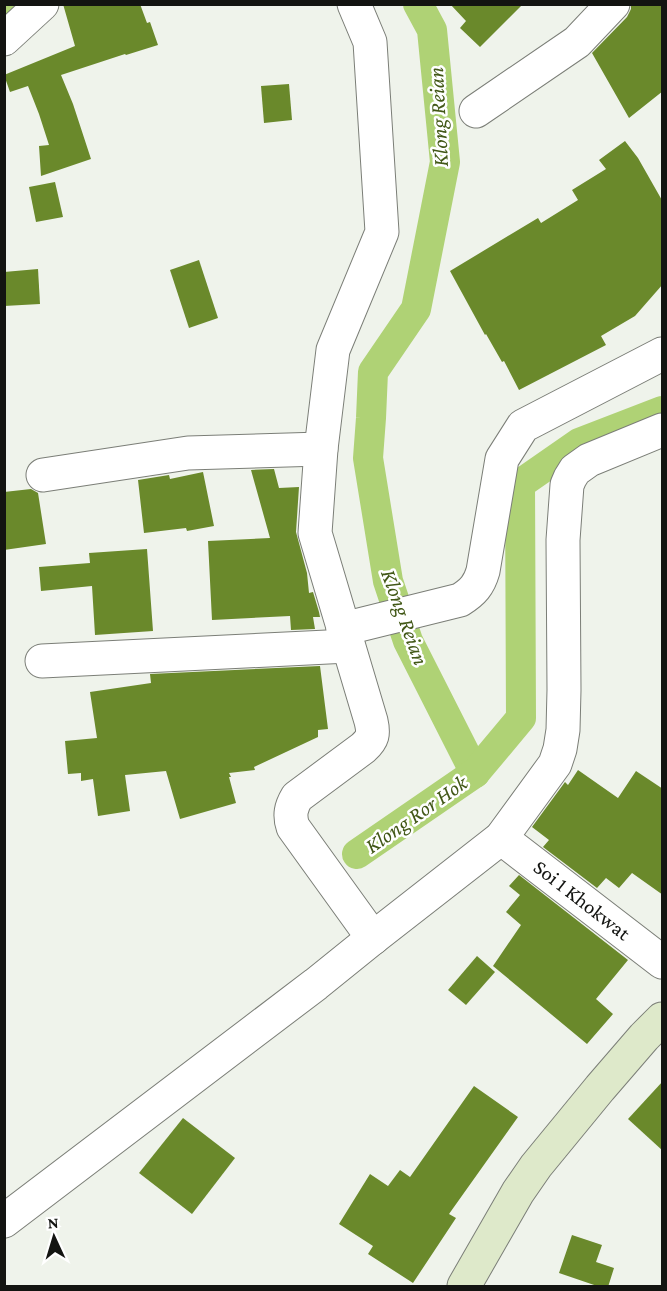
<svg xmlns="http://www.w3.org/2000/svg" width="667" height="1291" font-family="'Crimson Pro',serif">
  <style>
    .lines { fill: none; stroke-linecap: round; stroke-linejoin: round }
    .canal { stroke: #afd275; stroke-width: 30 }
    .building { fill: #6a892b }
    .street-casing { stroke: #7b7e77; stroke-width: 35 }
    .secondary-casing { stroke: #7b7e77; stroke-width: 35 }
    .street { stroke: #fff; stroke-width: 33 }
    .secondary { stroke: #dee9ca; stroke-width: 33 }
    .labels { text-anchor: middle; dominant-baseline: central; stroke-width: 5; stroke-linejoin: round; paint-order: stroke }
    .street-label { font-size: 21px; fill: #131411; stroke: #fff }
    .water-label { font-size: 22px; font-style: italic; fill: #425817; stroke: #fff }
  </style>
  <rect width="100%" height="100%" fill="#eff3eb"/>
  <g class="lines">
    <g class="canal">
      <polyline points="418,4 432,30 445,162 416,309 373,372 371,418 368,458 388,581 408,641 475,773"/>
      <polyline points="4,10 11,4"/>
      <polyline points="357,854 475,773 521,718 520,484 579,443 662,411"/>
    </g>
  </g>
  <g class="building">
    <polygon points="63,4 140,4 147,23 150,22 158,45 126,55 125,54 61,75 73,104 91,159 41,176 39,146 49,145 39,114 28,86 10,92 4,75 75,46"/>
    <polygon points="450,4 523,4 480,47 460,28 466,21"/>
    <polygon points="631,4 663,4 663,91 629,118 592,53 627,17 631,9"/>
    <polygon points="289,84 292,120 264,123 261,86"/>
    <polygon points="625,141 638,158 663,202 663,284 635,316 601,336 606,345 519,390 504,361 502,362 486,334 485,335 450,271 538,218 541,223 578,200 572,190 606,169 599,160"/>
    <polygon points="55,182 63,217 36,222 29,187"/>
    <polygon points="199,260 218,318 189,328 170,270"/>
    <polygon points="38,269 40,304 4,306 4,272"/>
    <polygon points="274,469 279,488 299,487 296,532 307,573 309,593 313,592 319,612 320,617 313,617 315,629 291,630 290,616 212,620 208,541 270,538 251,470"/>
    <polygon points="203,472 214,526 187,531 186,528 144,533 138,480 169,475 170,479"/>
    <polygon points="31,489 38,493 46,544 4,550 4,492"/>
    <polygon points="147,549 153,631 95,635 92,586 41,591 39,567 90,563 89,553"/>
    <polygon points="320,666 328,729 318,730 318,737 254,767 255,770 229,773 231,777 229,777 236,803 180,819 166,771 125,775 130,811 98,816 93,779 81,781 81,773 68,774 65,741 97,738 90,692 151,683 150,674"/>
    <polygon points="578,770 618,798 636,771 663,789 663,895 632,873 619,888 606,878 597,888 543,847 549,840 532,827 565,782 568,785"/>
    <polygon points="519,875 628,960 596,999 613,1014 587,1044 493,966 521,925 506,912 520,895 509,886"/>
    <polygon points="477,956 495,972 466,1005 448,990"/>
    <polygon points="663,1081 663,1151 628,1119"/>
    <polygon points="474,1086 518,1117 449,1214 456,1218 413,1283 368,1254 373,1246 339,1224 370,1174 388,1186 400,1170 410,1177"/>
    <polygon points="183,1118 235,1158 192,1214 139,1173"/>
    <polygon points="572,1235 602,1245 596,1262 614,1268 608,1287 600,1287 559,1273"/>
  </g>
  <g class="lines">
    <g class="street-casing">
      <g id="street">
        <path d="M 354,4 L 370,42 L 382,232 L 333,350 L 321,449 L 315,533 L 371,721 C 374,734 373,739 363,748 L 297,797 C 291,807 289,815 293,827 L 373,938"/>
        <polyline points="4,39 42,4"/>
        <polyline points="476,111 577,42 613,4"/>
        <polyline points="43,475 188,453 321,449"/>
        <path d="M 343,629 L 460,600 C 473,592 479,585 483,571 L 502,459 L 523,426 L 662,354"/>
        <polyline points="42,661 348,646"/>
        <polyline points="501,838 662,962"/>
        <polyline points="4,1221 316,984 373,938 501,838 555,764 560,749 563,730 564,690 563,540 567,485 570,478 575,470 589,460 662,430"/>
      </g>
    </g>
    <g class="secondary-casing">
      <polyline id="secondary" points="464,1286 518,1192 536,1166 600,1088 644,1037 662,1019"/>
    </g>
    <use href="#street" class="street"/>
    <use href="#secondary" class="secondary"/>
  </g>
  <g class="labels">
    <g class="street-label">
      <text transform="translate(582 900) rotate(38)">Soi 1 Khokwat</text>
    </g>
    <g class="water-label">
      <text transform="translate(438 117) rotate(-93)">Klong Reian</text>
      <text transform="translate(405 617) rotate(70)">Klong Reian</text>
      <text transform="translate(416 814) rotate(-35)">Klong Ror Hok</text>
    </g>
  </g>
  <rect width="667" height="1291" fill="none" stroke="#131411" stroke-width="12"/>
  <g transform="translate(54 1237) rotate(356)" stroke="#ffffff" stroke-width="4.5" paint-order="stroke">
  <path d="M0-4.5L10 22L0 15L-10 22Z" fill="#131411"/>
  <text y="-9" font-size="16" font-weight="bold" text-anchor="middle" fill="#131411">N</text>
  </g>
</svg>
